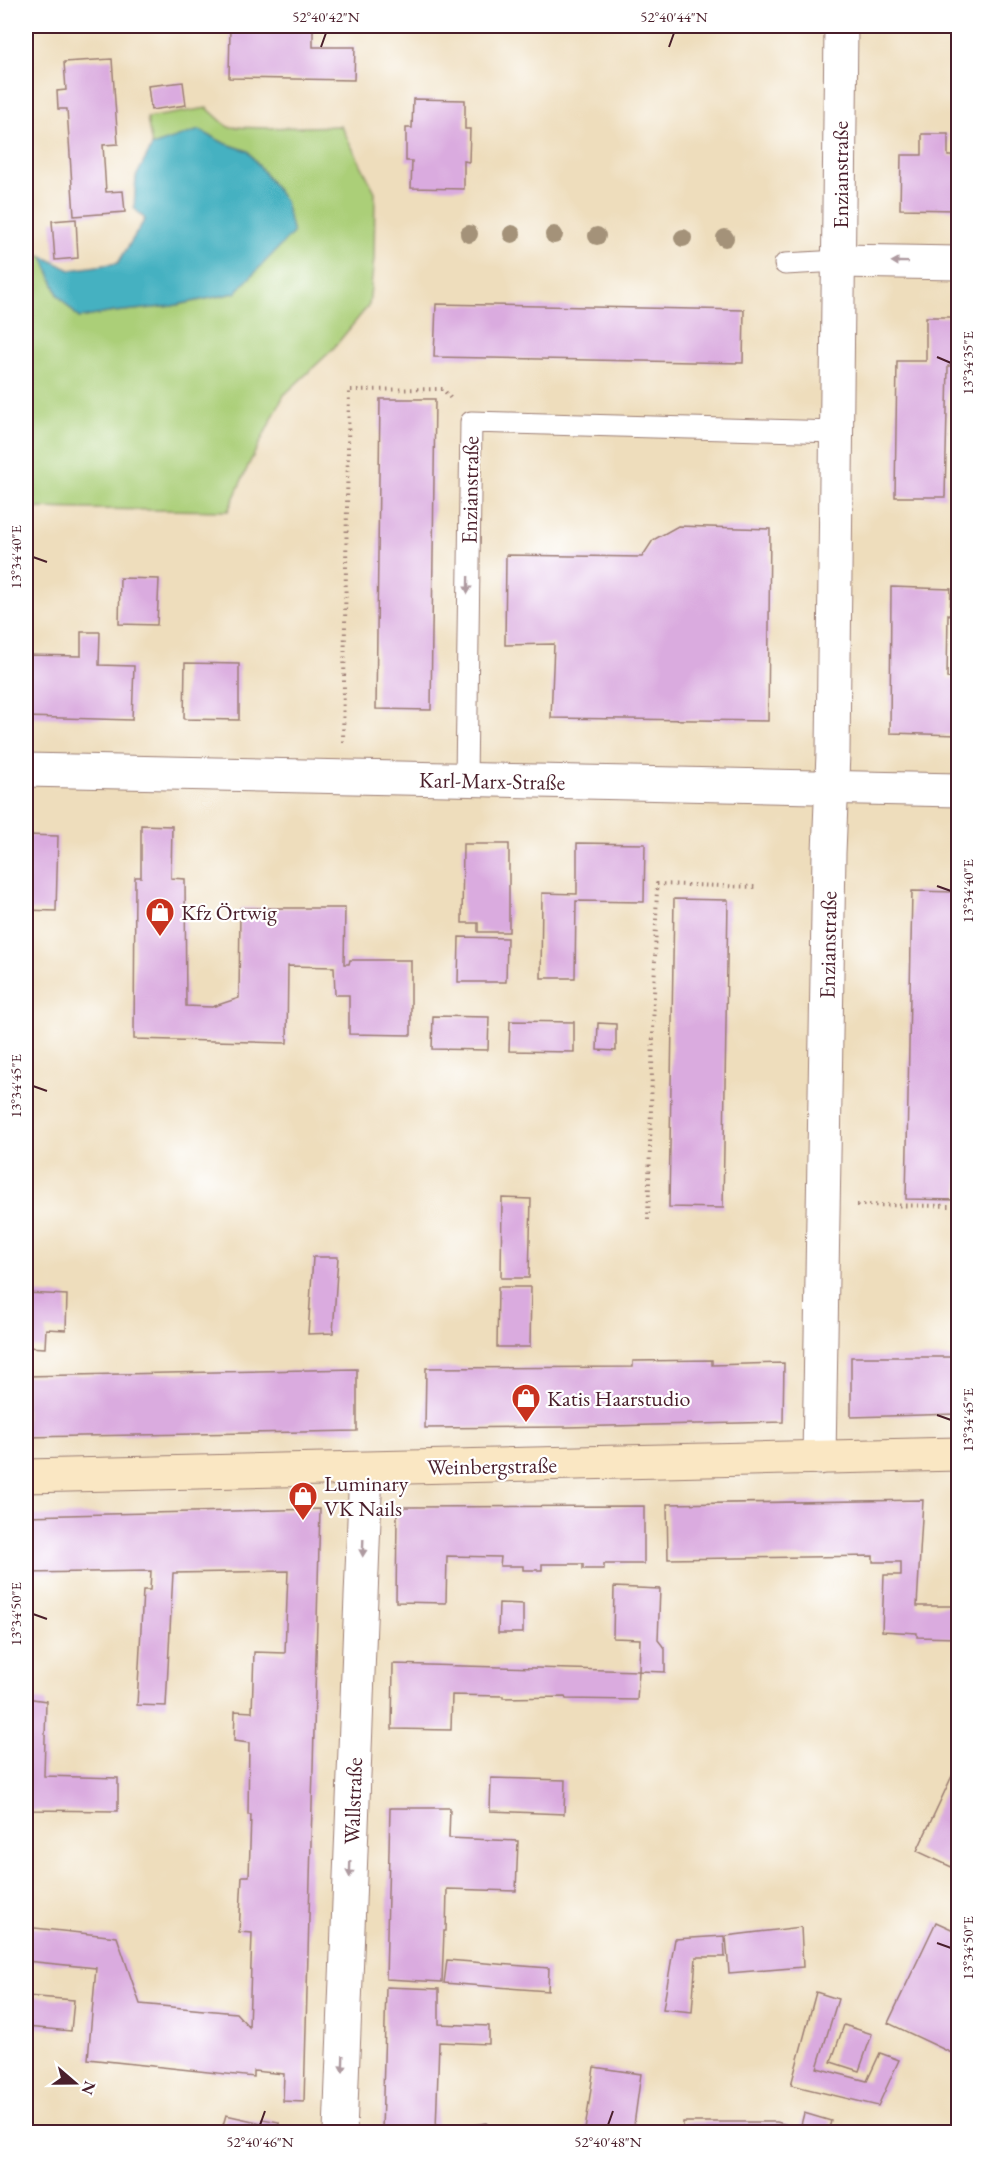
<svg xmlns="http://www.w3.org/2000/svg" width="984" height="2158" font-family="'EB Garamond',serif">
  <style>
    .green { fill: #abcf78; stroke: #7a7752; stroke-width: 1.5 }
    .water { fill: #44b1c1; stroke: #476876; stroke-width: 1.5 }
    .building { fill: #daabdf }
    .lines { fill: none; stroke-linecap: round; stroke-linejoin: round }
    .lane-casing { stroke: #9c7e74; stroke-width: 23 }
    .street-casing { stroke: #9c7e74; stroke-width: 35 }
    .secondary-casing { stroke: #9c7e74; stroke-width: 35 }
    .path { stroke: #9c7e74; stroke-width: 4; stroke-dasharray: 1.5 4.5; stroke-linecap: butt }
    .lane { stroke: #fff; stroke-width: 21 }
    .street { stroke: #fff; stroke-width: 33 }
    .secondary { stroke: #fae7c3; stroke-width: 33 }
    .tree { fill: #a49279 }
    .oneway { fill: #ae9aa0 }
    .ticks { fill: none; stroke: #4a1f2b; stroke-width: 2 }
    .labels { text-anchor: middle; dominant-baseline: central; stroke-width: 4.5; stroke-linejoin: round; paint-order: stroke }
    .street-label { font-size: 22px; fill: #4a1f2b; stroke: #fff }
    .poi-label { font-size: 22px; fill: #4a1f2b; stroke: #fff; text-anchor: start }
    .neatline { fill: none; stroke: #4a1f2b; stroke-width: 2 }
    .ticks-label { font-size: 15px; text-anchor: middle; fill: #4a1f2b }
  </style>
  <rect width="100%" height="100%" fill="#fff"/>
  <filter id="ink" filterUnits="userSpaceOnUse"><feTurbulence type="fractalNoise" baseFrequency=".0167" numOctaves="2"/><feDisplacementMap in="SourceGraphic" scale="12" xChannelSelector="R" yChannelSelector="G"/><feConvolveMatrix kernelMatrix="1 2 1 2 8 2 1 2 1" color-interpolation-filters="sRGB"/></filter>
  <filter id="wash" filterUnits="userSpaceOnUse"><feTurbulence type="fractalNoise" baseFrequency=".008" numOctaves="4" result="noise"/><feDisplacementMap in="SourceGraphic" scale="24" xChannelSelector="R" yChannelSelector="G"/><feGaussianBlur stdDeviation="1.35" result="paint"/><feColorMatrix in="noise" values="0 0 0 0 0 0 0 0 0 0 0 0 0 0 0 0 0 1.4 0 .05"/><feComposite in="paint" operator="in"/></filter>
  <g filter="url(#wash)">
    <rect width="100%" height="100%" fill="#eeddbc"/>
    <polygon class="green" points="207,108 228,127 267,128 341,126 375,192 374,259 369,305 332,350 284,395 249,464 228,511 26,508 26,257 43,256 58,295 79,318 114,312 172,306 235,293 248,151 224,143 199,131 152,146 147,118"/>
    <polygon class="water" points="199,130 224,143 248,151 285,201 293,233 235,293 172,306 114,312 79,318 58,295 43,256 70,270 118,263 145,219 134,208 136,177 152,146"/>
    <g id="blocks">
      <g class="building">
        <polygon points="230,27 313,29 313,47 355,47 354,80 229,78"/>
        <polygon points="112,59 118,144 103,145 106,192 123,191 125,212 74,216 67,109 58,109 57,91 66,90 64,62"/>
        <polygon points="183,82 186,105 151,110 148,86"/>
        <polygon points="413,99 465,100 465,129 470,129 469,162 464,161 464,189 411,188 412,161 406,161 406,128 412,128"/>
        <polygon points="922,134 948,134 948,156 958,156 958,210 900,209 901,155 922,155"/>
        <polygon points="76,219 78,258 55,260 52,221"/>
        <polygon points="436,304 744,310 743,363 434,357"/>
        <polygon points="926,317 958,317 958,366 948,366 945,497 895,497 897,361 926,361"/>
        <polygon points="380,399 435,399 431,710 376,709"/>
        <polygon points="678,526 770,529 768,721 551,718 554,644 505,645 506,555 642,557 653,540"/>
        <polygon points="120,578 159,579 157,625 119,624"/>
        <polygon points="891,587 951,589 950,615 948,614 947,678 958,679 958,735 890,733"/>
        <polygon points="81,632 100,632 99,665 134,666 132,720 26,717 26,655 81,656"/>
        <polygon points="185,663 239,664 239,720 184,719"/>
        <polygon points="141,825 172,826 171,878 185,879 186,1006 212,1007 239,998 240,908 345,908 344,964 349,964 350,960 411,960 411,1035 349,1034 349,995 335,995 334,967 288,966 287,1043 134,1039 135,877 141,877"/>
        <polygon points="26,835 58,836 56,911 26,910"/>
        <polygon points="577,843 645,844 644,902 576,901 575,978 541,978 542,893 577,894"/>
        <polygon points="463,844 509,844 509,932 478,932 478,923 462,923"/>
        <polygon points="912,891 958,892 958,1200 906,1199"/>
        <polygon points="674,899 728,900 723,1208 669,1207"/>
        <polygon points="459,937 507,938 506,982 458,982"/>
        <polygon points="433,1016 489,1017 488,1050 432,1049"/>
        <polygon points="510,1021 574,1022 574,1052 509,1051"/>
        <polygon points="598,1023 616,1024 616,1051 597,1050"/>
        <polygon points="502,1198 531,1199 529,1278 501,1278"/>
        <polygon points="313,1257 338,1257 333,1333 308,1334"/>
        <polygon points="498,1287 531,1287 530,1347 497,1347"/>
        <polygon points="26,1293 67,1295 66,1330 46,1329 45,1348 26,1347"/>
        <polygon points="851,1357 958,1357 958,1414 851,1417"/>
        <polygon points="712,1360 712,1365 784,1363 783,1422 567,1427 425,1428 426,1368 633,1367 633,1361"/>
        <polygon points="357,1369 357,1431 26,1437 26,1376"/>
        <polygon points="923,1500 917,1606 958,1606 958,1638 917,1637 917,1633 882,1631 884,1575 901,1575 901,1562 873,1562 873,1556 668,1559 667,1504"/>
        <polygon points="644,1506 644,1564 604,1564 604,1569 583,1569 583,1564 542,1564 542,1570 523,1570 523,1566 500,1566 501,1557 447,1556 446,1603 396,1602 397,1515 404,1507"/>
        <polygon points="320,1509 304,2102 283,2101 284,2074 254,2071 254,2077 88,2059 96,1968 26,1961 26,1927 117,1937 140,2004 236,2013 249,2027 252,1933 239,1932 242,1876 249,1876 251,1815 248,1815 249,1743 234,1741 235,1711 252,1712 254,1652 285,1653 288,1571 173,1573 166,1706 137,1705 143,1590 150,1590 151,1571 26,1573 26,1516"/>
        <polygon points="614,1587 660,1589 658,1640 665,1649 665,1672 639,1671 637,1700 566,1699 565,1697 503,1698 503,1696 452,1695 451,1730 392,1729 393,1664 639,1671 640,1639 613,1638"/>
        <polygon points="499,1603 523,1604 523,1633 498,1633"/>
        <polygon points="26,1698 46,1701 44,1776 118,1778 118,1811 26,1810"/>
        <polygon points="958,1763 958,1870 917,1851"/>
        <polygon points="491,1778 565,1780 564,1814 490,1811"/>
        <polygon points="390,1808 450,1808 449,1838 518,1841 516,1891 447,1889 446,1931 444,1931 442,1982 386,1979"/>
        <polygon points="936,1922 958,1932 958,2056 888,2023"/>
        <polygon points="801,1927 803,1967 729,1973 726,1936"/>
        <polygon points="724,1936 725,1957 696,1957 692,2012 663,2009 675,1939"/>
        <polygon points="447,1960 549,1968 548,1991 444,1983"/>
        <polygon points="386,1987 439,1989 439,2024 489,2026 489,2044 439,2042 436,2130 487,2123 489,2132 382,2132"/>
        <polygon points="816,1992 838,1999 817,2068 867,2081 880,2053 899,2060 878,2106 791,2085"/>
        <polygon points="26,1996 74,2000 71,2031 26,2027"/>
        <polygon points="844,2025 872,2034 859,2071 831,2062"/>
        <polygon points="594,2067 641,2074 633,2132 604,2132 585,2130"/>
        <polygon points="804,2113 831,2121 828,2132 683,2132 683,2122 777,2122 800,2129"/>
        <polygon points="226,2115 262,2123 263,2119 279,2122 279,2126 306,2132 221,2132"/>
      </g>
    </g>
  </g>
  <g filter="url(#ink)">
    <use href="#blocks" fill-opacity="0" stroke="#9c7e74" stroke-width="1.5"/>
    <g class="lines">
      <g class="lane-casing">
        <g id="lane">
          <polyline points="785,264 839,261"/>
          <polyline points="466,780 471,422 836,432"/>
        </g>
      </g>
      <g class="street-casing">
        <g id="street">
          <polyline points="839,261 958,263"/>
          <polyline points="26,770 958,790"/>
          <polyline points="819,1458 829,853 833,753 841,26"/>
          <polyline points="340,2132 366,1469"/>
        </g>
      </g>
      <g class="secondary-casing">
        <polyline id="secondary" points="26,1476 958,1454"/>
      </g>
      <g class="path">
        <polyline points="343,742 349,390 443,389 452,400"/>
        <polyline points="957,835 958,836"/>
        <polyline points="857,1205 958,1206"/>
        <polyline points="648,1220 657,884 757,887"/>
      </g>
      <use href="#lane" class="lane"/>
      <use href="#street" class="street"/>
      <use href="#secondary" class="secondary"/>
    </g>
    <g class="tree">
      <circle cx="469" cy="234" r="9"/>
      <circle cx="512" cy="234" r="9"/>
      <circle cx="554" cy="235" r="9"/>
      <circle cx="597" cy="236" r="9"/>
      <circle cx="683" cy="238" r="9"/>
      <circle cx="725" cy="238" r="9"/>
    </g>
    <defs><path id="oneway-solid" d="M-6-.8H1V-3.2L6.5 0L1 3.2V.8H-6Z" transform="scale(1.5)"/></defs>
    <g class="oneway">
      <use href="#oneway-solid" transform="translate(900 262) rotate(-179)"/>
      <use href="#oneway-solid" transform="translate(468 585) rotate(91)"/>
      <use href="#oneway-solid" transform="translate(363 1548) rotate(92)"/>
      <use href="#oneway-solid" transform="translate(350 1869) rotate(92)"/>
      <use href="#oneway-solid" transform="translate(343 2064) rotate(92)"/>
    </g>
  </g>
  <path class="ticks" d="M 321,47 L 326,33M 669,47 L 674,33M 937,357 L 951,363M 33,557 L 47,562M 937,886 L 951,891M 33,1086 L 47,1091M 937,1415 L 951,1420M 33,1614 L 47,1619M 937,1943 L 951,1948M 260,2125 L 265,2111M 608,2125 L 613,2111"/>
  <defs>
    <g id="shop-pin" transform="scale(1.5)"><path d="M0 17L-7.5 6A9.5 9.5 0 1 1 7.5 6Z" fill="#c8321e" stroke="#fff"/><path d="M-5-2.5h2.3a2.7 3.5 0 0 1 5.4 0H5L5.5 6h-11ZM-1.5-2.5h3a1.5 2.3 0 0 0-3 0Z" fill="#fff"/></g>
  </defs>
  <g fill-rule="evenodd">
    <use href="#shop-pin" x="160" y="912"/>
    <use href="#shop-pin" x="526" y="1398"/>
    <use href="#shop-pin" x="303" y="1496"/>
  </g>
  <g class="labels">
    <g class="street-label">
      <text transform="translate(840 175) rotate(-90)">Enzianstraße</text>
      <text transform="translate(470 490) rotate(-89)">Enzianstraße</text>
      <text transform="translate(492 781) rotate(1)">Karl-Marx-Straße</text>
      <text transform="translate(828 945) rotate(-89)">Enzianstraße</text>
      <text transform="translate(492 1466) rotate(-1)">Weinbergstraße</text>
      <text transform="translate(353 1801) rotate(-88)">Wallstraße</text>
    </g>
    <g class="poi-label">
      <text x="181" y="912">Kfz Örtwig</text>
      <text x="547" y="1398">Katis Haarstudio</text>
      <text x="324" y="1483">Luminary<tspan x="324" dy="25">VK Nails</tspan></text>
    </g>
  </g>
  <rect width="984" height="2158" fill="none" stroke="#fff" stroke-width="66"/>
  <g transform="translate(75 2083) rotate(110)" stroke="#ffffff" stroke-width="4.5" paint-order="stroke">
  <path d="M0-4.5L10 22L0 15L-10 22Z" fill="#4a1f2b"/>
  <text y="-9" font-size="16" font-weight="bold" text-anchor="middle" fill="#4a1f2b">N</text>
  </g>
  <rect x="33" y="33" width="918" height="2092" class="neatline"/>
  <g class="ticks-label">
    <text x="326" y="22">52°40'42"N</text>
    <text x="674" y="22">52°40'44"N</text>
    <text transform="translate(968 363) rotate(-90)" y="5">13°34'35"E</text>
    <text transform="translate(16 557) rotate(-90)" y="5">13°34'40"E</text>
    <text transform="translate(968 891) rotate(-90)" y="5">13°34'40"E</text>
    <text transform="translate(16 1086) rotate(-90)" y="5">13°34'45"E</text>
    <text transform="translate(968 1420) rotate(-90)" y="5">13°34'45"E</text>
    <text transform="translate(16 1614) rotate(-90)" y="5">13°34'50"E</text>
    <text transform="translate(968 1948) rotate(-90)" y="5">13°34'50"E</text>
    <text x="260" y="2147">52°40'46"N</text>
    <text x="608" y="2147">52°40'48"N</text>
  </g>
</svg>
